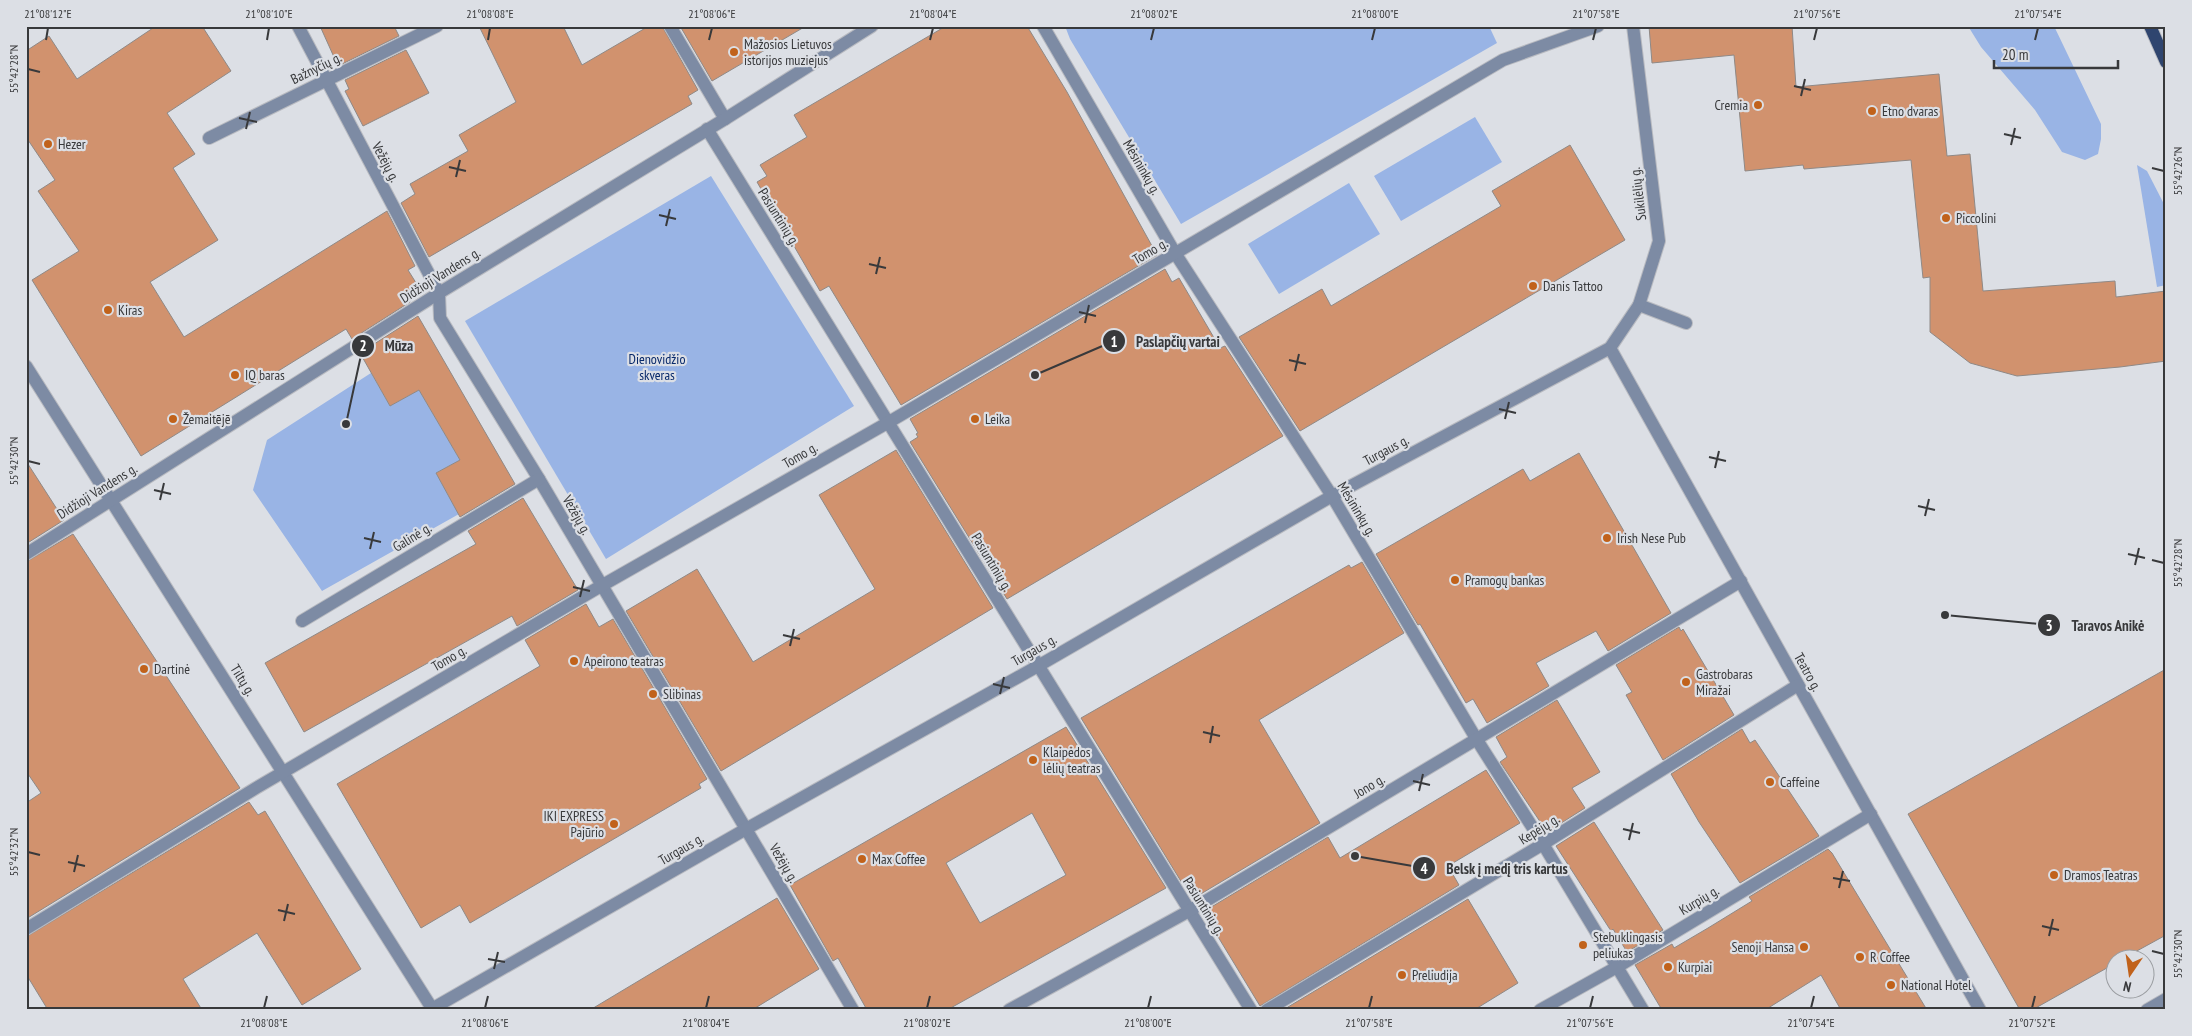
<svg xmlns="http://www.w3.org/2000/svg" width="2192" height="1036" font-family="'PT Sans Narrow',sans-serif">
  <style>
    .green { fill: #99b4e5 }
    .building { fill: #d1926e; stroke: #8f8986; fill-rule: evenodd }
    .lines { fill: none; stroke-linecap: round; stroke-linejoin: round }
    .minor-casing { stroke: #b8bac0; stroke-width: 14 }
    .major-casing { stroke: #b8bac0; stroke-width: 14 }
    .minor { stroke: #7d8ba4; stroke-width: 12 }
    .major { stroke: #2f456f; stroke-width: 12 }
    .ticks { fill: none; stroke: #38393b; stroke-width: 2 }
    .poi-dot { fill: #c1621b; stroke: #dcdfe5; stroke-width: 2 }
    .labels { text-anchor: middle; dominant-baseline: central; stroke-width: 4.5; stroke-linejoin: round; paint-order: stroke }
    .poi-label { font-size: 14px; fill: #38393b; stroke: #dcdfe5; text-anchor: start }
    .street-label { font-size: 14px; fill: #38393b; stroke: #dcdfe5 }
    .park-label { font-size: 14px; fill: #08296a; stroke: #dcdfe5 }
    .leader { fill: none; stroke: #38393b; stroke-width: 2 }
    .callout-dot { fill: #38393b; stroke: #dcdfe5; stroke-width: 2 }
    .mark-label { font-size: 15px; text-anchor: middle; font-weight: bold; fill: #fff }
    .callout-label { font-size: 15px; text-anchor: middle; font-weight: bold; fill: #38393b; stroke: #dcdfe5; stroke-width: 4.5; stroke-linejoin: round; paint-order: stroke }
    .neatline { fill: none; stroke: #38393b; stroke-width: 2 }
    .ticks-label { font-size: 12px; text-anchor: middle; fill: #38393b }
  </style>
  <rect width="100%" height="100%" fill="#dcdfe5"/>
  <g class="green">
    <polygon points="1065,26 1489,26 1497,43 1181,224 1070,39"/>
    <polygon points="1968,26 2054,26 2101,124 2101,139 2098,154 2085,160 2062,152 2035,110 1981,47"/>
    <polygon points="1475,117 1502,162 1401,221 1374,176"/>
    <polygon points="2137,165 2147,171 2166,208 2166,285 2157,287"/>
    <polygon points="711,176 854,406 606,559 465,321"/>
    <polygon points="1349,183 1380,234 1279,294 1248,244"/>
    <polygon points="371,373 390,406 419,390 460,460 436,473 459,514 322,591 253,490 267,440"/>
  </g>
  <g class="building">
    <polygon points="156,26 202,26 231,71 167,113 195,154 173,168 218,240 150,282 184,337 387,211 415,266 408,270 418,286 405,294 410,302 352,339 346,329 141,456 32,280 79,251 38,191 55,180 26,137 26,51 49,36 77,79"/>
    <polygon points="320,26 394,26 399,36 338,66"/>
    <polygon points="479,26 563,26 582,65 649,26 662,26 698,90 688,96 692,104 429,257 401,203 415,194 410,184 468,151 459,135 516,102"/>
    <polygon points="680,26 806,26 712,81"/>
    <polygon points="946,26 1027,26 1067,92 1157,255 901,405 829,286 820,291 757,182 767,176 760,165 807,137 794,115"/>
    <polygon points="1649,26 1792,26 1796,87 1939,74 1947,156 1970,154 1983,291 2115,281 2116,297 2166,291 2166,361 2120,367 2017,376 1970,363 1930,332 1930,277 1923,278 1911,160 1804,169 1803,165 1745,171 1734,55 1652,63"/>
    <polygon points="406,50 429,93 363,126 345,91 349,89 345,80"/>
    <polygon points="1570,145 1625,240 1300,431 1239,337 1322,289 1331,306 1501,206 1492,191"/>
    <polygon points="1165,269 1172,282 1179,278 1220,348 1225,346 1283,436 1007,599 910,442 918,437 916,434 918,433 910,419"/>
    <polygon points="418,316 515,484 460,517 436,473 460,460 419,390 390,406 360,353"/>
    <polygon points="896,450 993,608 721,771 626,611 697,569 753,662 875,589 819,495"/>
    <polygon points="1579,453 1671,613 1608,651 1596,631 1536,663 1549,686 1487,723 1473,699 1466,703 1420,624 1418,625 1376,554 1523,469 1530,481"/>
    <polygon points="26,461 64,520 26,544"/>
    <polygon points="523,498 578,590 517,626 512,616 304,732 265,663 476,544 468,531"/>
    <polygon points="73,534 240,788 26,919 26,803 41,793 26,771 26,562"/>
    <polygon points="1362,562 1404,633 1259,720 1320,823 1194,898 1184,882 1182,883 1081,718 1349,565 1351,568"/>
    <polygon points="586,604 599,627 613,619 707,779 699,784 701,788 470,923 460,905 421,928 337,784 540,666 525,640"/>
    <polygon points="1679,627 1681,631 1683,629 1734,715 1663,760 1626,695 1632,692 1616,665"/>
    <polygon points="2166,669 2166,935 2124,958 2114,958 2114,964 2032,1010 2020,1010 1908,814"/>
    <polygon points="1557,700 1600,772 1572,788 1585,808 1547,832 1500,762 1507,757 1496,737"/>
    <path d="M 1066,727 L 1166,888 L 947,1010 L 867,1010 L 838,958 L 833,961 L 790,885 ZM 1032,813 L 1066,875 L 980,923 L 946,863 Z"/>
    <polygon points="1742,729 1750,743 1755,740 1819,836 1740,883 1699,822 1671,774"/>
    <polygon points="1486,770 1520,823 1448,866 1459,885 1260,1006 1203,912 1328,837 1340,858"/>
    <polygon points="249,802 258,815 265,811 361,969 302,1005 257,933 183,979 202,1010 48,1010 26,974 26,937"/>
    <polygon points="1594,822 1663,930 1627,952 1613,929 1611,931 1556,846"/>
    <polygon points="1828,849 1832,853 1927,1010 1841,1010 1821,975 1765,1010 1662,1010 1635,965 1672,944 1674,948 1708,928 1752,901 1749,897"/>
    <polygon points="777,898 819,969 752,1010 590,1010"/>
    <polygon points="1468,899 1518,983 1474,1010 1283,1010"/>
  </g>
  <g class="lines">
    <g class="minor-casing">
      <g id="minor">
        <polyline points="298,26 439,293 440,318 539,479 853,1010"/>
        <polyline points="670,26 725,119"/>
        <polyline points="1043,26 1175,253 1332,496 1477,740 1543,844 1643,1010"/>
        <polyline points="707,129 1251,1010"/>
        <polyline points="209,138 437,26"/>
        <polyline points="1639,305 1686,323"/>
        <polyline points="1610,348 1980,1010"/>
        <polyline points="26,366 433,1010"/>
        <polyline points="26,554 439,293 725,119 872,26"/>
        <polyline points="302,621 539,479"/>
        <polyline points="26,929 256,788 601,586 889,422 1503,60 1598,26"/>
        <polyline points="430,1010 746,829 1038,666 1332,496 1610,348 1639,305 1659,241 1633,26"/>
        <polyline points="1009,1010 1189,911 1741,581"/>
        <polyline points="1267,1010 1543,844 1798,685"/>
        <polyline points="1540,1010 1617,967 1871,814"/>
        <polyline points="2147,1010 2166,999"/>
      </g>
    </g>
    <g class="major-casing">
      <polyline id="major" points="2150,26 2166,62"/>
    </g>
    <use href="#minor" class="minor"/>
    <use href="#major" class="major"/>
  </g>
  <path class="ticks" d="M 46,40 L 48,28M 267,40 L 269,28M 488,40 L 490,28M 709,40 L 712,28M 930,40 L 933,28M 1151,40 L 1154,28M 1372,40 L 1375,28M 1593,40 L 1596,28M 1814,40 L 1817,28M 2035,40 L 2038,28M 28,69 L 40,72M 1794,86 L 1811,90M 1801,96 L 1805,79M 239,118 L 257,122M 246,129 L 250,112M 2004,134 L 2021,138M 2011,145 L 2015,128M 449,167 L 466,171M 2152,168 L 2164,171M 456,177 L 460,160M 659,215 L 676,219M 666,226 L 670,209M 869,264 L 886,268M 876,274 L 880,257M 1079,312 L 1096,316M 1085,323 L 1089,305M 1289,360 L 1306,364M 1295,371 L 1299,354M 1499,409 L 1516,413M 1505,419 L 1509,402M 1709,457 L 1726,461M 28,461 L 40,464M 1715,468 L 1719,451M 154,490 L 171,494M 160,500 L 164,483M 1918,506 L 1935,510M 1925,516 L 1929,499M 364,538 L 381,542M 370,549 L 374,532M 2128,554 L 2145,558M 2152,560 L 2164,563M 2135,565 L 2139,548M 573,587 L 590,591M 580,597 L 584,580M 783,635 L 800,639M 790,646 L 794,629M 993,684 L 1010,688M 1000,694 L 1004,677M 1203,732 L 1220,736M 1210,743 L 1213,726M 1413,781 L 1430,785M 1419,791 L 1423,774M 1623,829 L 1640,833M 1629,840 L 1633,823M 28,852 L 40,855M 68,862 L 85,866M 74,872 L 78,855M 1833,878 L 1850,881M 1839,888 L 1843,871M 278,910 L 295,914M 284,921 L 288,904M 2042,926 L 2059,930M 2049,936 L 2053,919M 2152,951 L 2164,954M 488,959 L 505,962M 494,969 L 498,952M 264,1008 L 267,996M 485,1008 L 488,996M 706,1008 L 709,996M 927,1008 L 930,996M 1148,1008 L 1151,996M 1369,1008 L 1372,996M 1590,1008 L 1593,996M 1811,1008 L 1814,996M 2032,1008 L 2035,996"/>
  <g class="poi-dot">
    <circle cx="734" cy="52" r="5"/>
    <circle cx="1758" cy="105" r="5"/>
    <circle cx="1872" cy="111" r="5"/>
    <circle cx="48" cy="144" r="5"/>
    <circle cx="1946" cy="218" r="5"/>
    <circle cx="1533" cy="286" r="5"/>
    <circle cx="108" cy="310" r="5"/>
    <circle cx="235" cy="375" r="5"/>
    <circle cx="173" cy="419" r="5"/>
    <circle cx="975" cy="419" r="5"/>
    <circle cx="1607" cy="538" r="5"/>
    <circle cx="1455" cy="580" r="5"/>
    <circle cx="574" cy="661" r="5"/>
    <circle cx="144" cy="669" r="5"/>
    <circle cx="1686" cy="682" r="5"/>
    <circle cx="653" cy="694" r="5"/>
    <circle cx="1033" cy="760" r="5"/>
    <circle cx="1770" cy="782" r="5"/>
    <circle cx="614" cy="824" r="5"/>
    <circle cx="862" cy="859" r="5"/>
    <circle cx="2054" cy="875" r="5"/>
    <circle cx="1583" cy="945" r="5"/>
    <circle cx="1804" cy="947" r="5"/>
    <circle cx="1860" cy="957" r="5"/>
    <circle cx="1668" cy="967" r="5"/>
    <circle cx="1402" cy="975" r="5"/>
    <circle cx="1891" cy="985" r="5"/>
  </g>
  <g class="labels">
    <g class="poi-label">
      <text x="744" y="44">Mažosios Lietuvos<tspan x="744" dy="16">istorijos muziejus</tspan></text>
      <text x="1748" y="105" text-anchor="end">Cremia</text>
      <text x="1882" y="111">Etno dvaras</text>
      <text x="58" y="144">Hezer</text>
      <text x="1956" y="218">Piccolini</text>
      <text x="1543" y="286">Danis Tattoo</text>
      <text x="118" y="310">Kiras</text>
      <text x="245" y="375">IQ baras</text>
      <text x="183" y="419">Žemaitējē</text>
      <text x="985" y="419">Leika</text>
      <text x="1617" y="538">Irish Nese Pub</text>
      <text x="1465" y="580">Pramogų bankas</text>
      <text x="584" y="661">Apeirono teatras</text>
      <text x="154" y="669">Dartinė</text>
      <text x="1696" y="674">Gastrobaras<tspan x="1696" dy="16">Miražai</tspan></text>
      <text x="663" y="694">Slibinas</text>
      <text x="1043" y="752">Klaipėdos<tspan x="1043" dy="16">lėlių teatras</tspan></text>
      <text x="1780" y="782">Caffeine</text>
      <text x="604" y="816" text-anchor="end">IKI EXPRESS<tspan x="604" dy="16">Pajūrio</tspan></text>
      <text x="872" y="859">Max Coffee</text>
      <text x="2064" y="875">Dramos Teatras</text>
      <text x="1593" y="937">Stebuklingasis<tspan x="1593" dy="16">peliukas</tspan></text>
      <text x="1794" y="947" text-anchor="end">Senoji Hansa</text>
      <text x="1870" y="957">R Coffee</text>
      <text x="1678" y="967">Kurpiai</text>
      <text x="1412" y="975">Preliudija</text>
      <text x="1901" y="985">National Hotel</text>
    </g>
    <g class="street-label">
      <text transform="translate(316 68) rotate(-26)">Bažnyčių g.</text>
      <text transform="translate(386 162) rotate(62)">Vežėjų g.</text>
      <text transform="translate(1142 167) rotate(60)">Mėsininkų g.</text>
      <text transform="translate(1638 194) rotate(-97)">Sukilėlių g.</text>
      <text transform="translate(779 217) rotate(58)">Pasiuntinių g.</text>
      <text transform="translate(1150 251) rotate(-30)">Tomo g.</text>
      <text transform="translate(440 275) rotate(-32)">Didžioji Vandens g.</text>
      <text transform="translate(1386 450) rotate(-28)">Turgaus g.</text>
      <text transform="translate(800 455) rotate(-30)">Tomo g.</text>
      <text transform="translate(97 491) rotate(-32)">Didžioji Vandens g.</text>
      <text transform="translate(1357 509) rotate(59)">Mėsininkų g.</text>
      <text transform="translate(577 515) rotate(60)">Vežėjų g.</text>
      <text transform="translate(412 537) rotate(-31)">Galinė g.</text>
      <text transform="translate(992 562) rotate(59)">Pasiuntinių g.</text>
      <text transform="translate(1034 650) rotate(-30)">Turgaus g.</text>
      <text transform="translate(449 658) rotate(-30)">Tomo g.</text>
      <text transform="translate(1808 672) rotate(61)">Teatro g.</text>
      <text transform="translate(243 680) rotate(58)">Tiltų g.</text>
      <text transform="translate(1369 786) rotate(-31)">Jono g.</text>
      <text transform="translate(1539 829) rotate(-32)">Kepėjų g.</text>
      <text transform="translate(681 849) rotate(-30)">Turgaus g.</text>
      <text transform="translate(784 863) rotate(59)">Vežėjų g.</text>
      <text transform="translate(1699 900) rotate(-31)">Kurpių g.</text>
      <text transform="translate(1204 906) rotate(58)">Pasiuntinių g.</text>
    </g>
    <g class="park-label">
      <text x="657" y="359">Dienovidžio<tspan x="657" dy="16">skveras</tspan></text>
    </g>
  </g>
  <path class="leader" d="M1035 375L1114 341M346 424L363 346M1945 615L2049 625M1355 856L1424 868"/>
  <g class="callout-dot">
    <circle cx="1035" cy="375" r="5"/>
    <circle cx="346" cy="424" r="5"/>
    <circle cx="1945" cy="615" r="5"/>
    <circle cx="1355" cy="856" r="5"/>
    <circle cx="1114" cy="341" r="12"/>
    <circle cx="363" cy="346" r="12"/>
    <circle cx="2049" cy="625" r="12"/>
    <circle cx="1424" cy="868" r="12"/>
  </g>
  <g class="mark-label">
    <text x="1114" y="347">1</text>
    <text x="363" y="351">2</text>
    <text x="2049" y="631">3</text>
    <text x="1424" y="874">4</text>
  </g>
  <g class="callout-label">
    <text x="1178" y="347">Paslapčių vartai</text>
    <text x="399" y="351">Mūza</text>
    <text x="2108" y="631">Taravos Anikė</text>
    <text x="1507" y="874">Belsk į medį tris kartus</text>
  </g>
  <rect width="2192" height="1036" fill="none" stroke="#dcdfe5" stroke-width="55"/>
  <g transform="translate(2130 974) rotate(193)"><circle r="24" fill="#dcdfe5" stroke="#9a9da1"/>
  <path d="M0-4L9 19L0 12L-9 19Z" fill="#c1621b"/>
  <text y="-8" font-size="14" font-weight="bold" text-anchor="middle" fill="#38393b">N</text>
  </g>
  <path d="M1994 60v8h124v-8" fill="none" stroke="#38393b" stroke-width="2.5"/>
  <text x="2002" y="60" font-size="15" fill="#38393b" stroke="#dcdfe5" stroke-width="4" paint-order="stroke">20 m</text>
  <rect x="28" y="28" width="2136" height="980" class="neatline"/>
  <g class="ticks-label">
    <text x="48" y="18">21°08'12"E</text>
    <text x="269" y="18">21°08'10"E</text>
    <text x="490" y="18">21°08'08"E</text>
    <text x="712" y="18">21°08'06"E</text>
    <text x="933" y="18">21°08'04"E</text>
    <text x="1154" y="18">21°08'02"E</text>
    <text x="1375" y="18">21°08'00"E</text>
    <text x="1596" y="18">21°07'58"E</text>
    <text x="1817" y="18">21°07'56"E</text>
    <text x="2038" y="18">21°07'54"E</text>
    <text transform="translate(14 69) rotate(-90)" y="4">55°42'28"N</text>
    <text transform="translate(2178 171) rotate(-90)" y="4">55°42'26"N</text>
    <text transform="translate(14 461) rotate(-90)" y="4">55°42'30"N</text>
    <text transform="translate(2178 563) rotate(-90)" y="4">55°42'28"N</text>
    <text transform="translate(14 852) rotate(-90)" y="4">55°42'32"N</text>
    <text transform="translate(2178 954) rotate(-90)" y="4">55°42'30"N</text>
    <text x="264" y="1027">21°08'08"E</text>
    <text x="485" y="1027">21°08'06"E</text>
    <text x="706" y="1027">21°08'04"E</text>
    <text x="927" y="1027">21°08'02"E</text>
    <text x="1148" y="1027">21°08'00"E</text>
    <text x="1369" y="1027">21°07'58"E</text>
    <text x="1590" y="1027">21°07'56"E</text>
    <text x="1811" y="1027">21°07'54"E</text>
    <text x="2032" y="1027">21°07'52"E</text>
  </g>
</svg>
